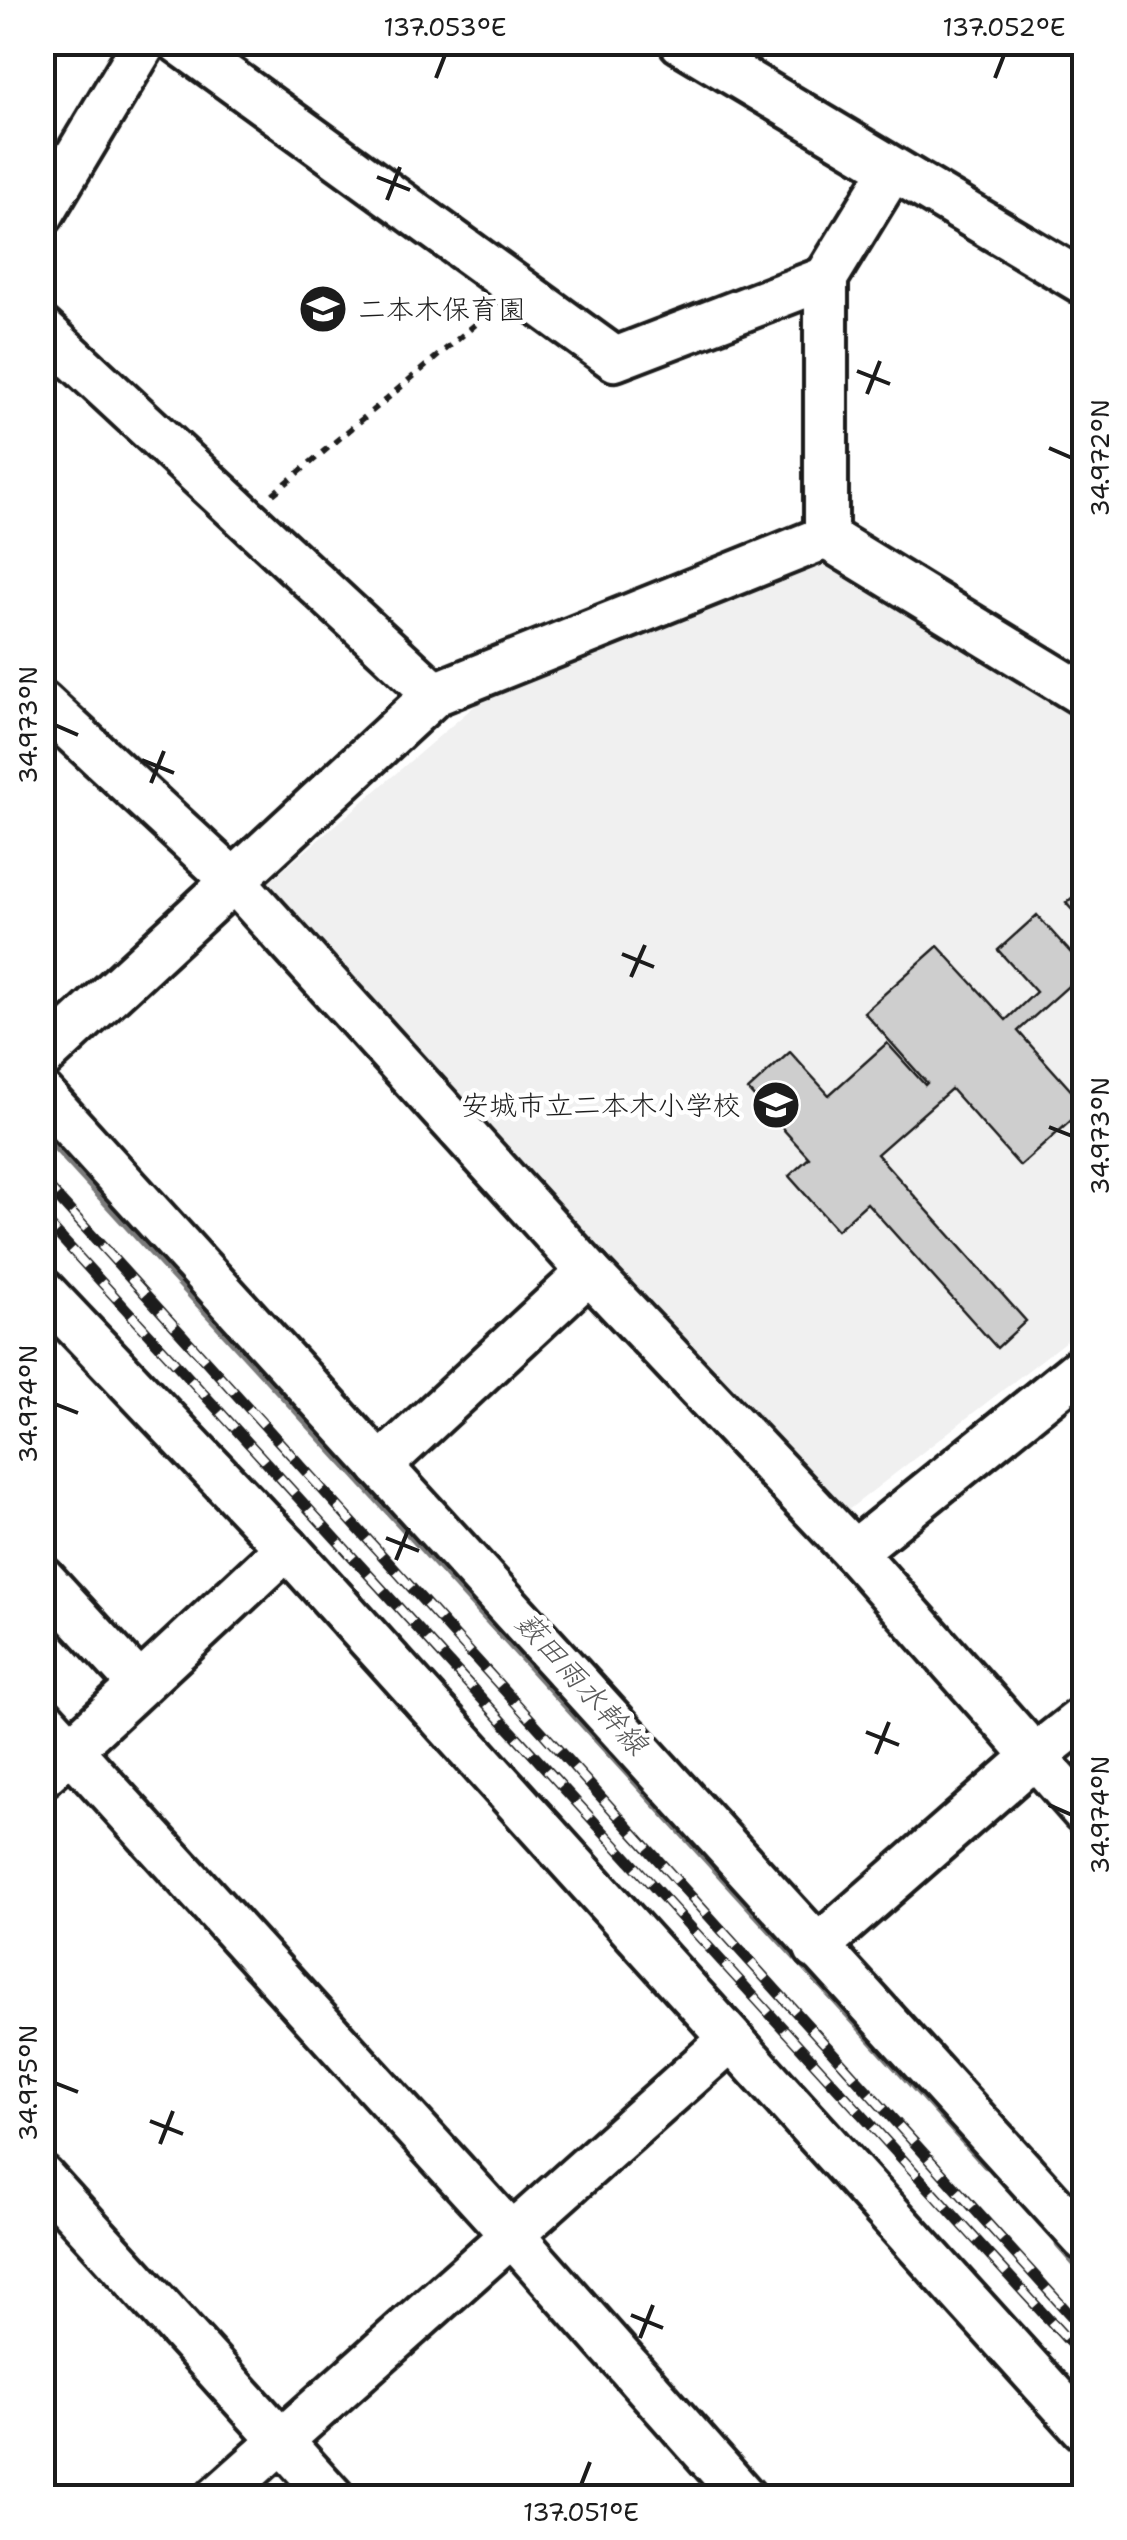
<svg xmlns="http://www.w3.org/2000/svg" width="1127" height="2540" font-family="'Shantell Sans','Klee One',sans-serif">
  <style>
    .built { fill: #f0f0f0 }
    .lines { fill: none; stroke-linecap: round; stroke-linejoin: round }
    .stream { stroke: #7a7a7a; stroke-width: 11 }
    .building { fill: #cecece; stroke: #1c1c1c; stroke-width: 2.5 }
    .minor-casing { stroke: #1c1c1c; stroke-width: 50 }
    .path { stroke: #1c1c1c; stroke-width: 6; stroke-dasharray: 8 8; stroke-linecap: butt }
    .minor { stroke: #fff; stroke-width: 42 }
    .rail-casing { stroke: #1c1c1c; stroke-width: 11 }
    .rail { stroke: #fff; stroke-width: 8; stroke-dasharray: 22; stroke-linecap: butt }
    .ticks { fill: none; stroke: #1c1c1c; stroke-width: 4 }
    .labels { text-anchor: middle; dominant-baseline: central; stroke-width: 9; stroke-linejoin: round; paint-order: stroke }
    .poi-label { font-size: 28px; fill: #1c1c1c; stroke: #fff; text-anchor: start }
    .water-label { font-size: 30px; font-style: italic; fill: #5a5a5a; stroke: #fff }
    .neatline { fill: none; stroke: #1c1c1c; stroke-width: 4 }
    .ticks-label { font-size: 25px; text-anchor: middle; fill: #1c1c1c }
  </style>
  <rect width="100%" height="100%" fill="#fff"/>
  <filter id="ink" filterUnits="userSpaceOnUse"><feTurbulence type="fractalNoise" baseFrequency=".01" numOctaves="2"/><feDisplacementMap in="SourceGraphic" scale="20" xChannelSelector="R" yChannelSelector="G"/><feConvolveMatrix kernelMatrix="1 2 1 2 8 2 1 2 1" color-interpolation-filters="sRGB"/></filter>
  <g filter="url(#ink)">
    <polygon class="built" points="813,555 1084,722 1084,1327 839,1517 267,884 486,696"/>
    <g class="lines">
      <g class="stream">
        <polyline points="42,1130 987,2164"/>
        <polyline points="1060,2244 1084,2271"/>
      </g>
    </g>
    <g class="building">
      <polygon points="1084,887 1084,923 1066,903"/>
      <polygon points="1037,915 1071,953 1084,941 1084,972 1018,1031 1084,1105 1084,1109 1020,1166 951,1089 877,1154 1026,1321 997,1348 867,1203 837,1230 789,1176 809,1158 748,1090 790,1052 829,1095 887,1043 925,1085 927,1083 864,1012 938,946 1006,1020 1036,992 998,950"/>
    </g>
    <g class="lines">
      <g class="minor-casing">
        <g id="minor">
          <polyline points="179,42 615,359 826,278"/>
          <polyline points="681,42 1084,283"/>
          <polyline points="42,214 145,42"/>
          <polyline points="42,329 435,694"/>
          <polyline points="826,537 826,278 892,170"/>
          <polyline points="826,537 1084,695"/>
          <polyline points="42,703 235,882 589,1272 854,1552 1084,1812"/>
          <polyline points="42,1058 435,694 826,537"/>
          <polyline points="42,1094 1084,2239"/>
          <polyline points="42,1290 287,1548 1084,2429"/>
          <polyline points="380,1466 589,1272"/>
          <polyline points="854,1552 1084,1366"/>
          <polyline points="42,1578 139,1684"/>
          <polyline points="42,1718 512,2235 745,2498"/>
          <polyline points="42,1776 287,1548"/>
          <polyline points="816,1948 1036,1755 1084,1717"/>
          <polyline points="42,2177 333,2498"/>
          <polyline points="217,2498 730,2040"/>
        </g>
      </g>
      <polyline class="path" points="273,494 489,313"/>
      <use href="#minor" class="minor"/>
      <g class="rail-casing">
        <g id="rail">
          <polyline points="42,1180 1084,2330"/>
          <polyline points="42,1217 1084,2358"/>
        </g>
      </g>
      <use href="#rail" class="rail"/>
    </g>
  </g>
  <path class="ticks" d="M 436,78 L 445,55M 995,78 L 1004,55M 377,177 L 410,190M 387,200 L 400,167M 857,371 L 890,384M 867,394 L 880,361M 1049,448 L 1072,458M 55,725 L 78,735M 142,760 L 174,773M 151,783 L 164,751M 622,954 L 654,967M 631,977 L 645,945M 1049,1127 L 1072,1136M 55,1404 L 78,1413M 386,1538 L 419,1551M 396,1560 L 409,1528M 866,1732 L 899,1745M 876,1754 L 889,1722M 1049,1805 L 1072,1815M 55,2083 L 78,2092M 150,2121 L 183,2134M 160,2144 L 173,2111M 631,2315 L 663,2328M 640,2338 L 653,2305M 581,2485 L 590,2462"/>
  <defs>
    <g id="school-disc" transform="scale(2.5)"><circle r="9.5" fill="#1c1c1c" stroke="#fff"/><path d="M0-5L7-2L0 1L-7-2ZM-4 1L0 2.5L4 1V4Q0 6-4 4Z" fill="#fff"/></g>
  </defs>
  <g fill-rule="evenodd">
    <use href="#school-disc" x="323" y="309"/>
    <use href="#school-disc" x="776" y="1105"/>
  </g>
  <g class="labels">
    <g class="poi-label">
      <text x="358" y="309">二本木保育園</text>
      <text x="741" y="1105" text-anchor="end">安城市立二本木小学校</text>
    </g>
    <g class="water-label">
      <text transform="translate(582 1683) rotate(48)">薮田雨水幹線</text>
    </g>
  </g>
  <rect width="1127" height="2540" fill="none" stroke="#fff" stroke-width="110"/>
  <rect x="55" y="55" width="1017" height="2430" class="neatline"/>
  <g class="ticks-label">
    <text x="445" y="36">137.053°E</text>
    <text x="1004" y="36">137.052°E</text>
    <text transform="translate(1100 458) rotate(-90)" y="9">34.972°N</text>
    <text transform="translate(28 725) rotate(-90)" y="9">34.973°N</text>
    <text transform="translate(1100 1136) rotate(-90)" y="9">34.973°N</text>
    <text transform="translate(28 1404) rotate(-90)" y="9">34.974°N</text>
    <text transform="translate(1100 1815) rotate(-90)" y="9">34.974°N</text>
    <text transform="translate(28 2083) rotate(-90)" y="9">34.975°N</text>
    <text x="581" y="2521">137.051°E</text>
  </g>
</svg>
